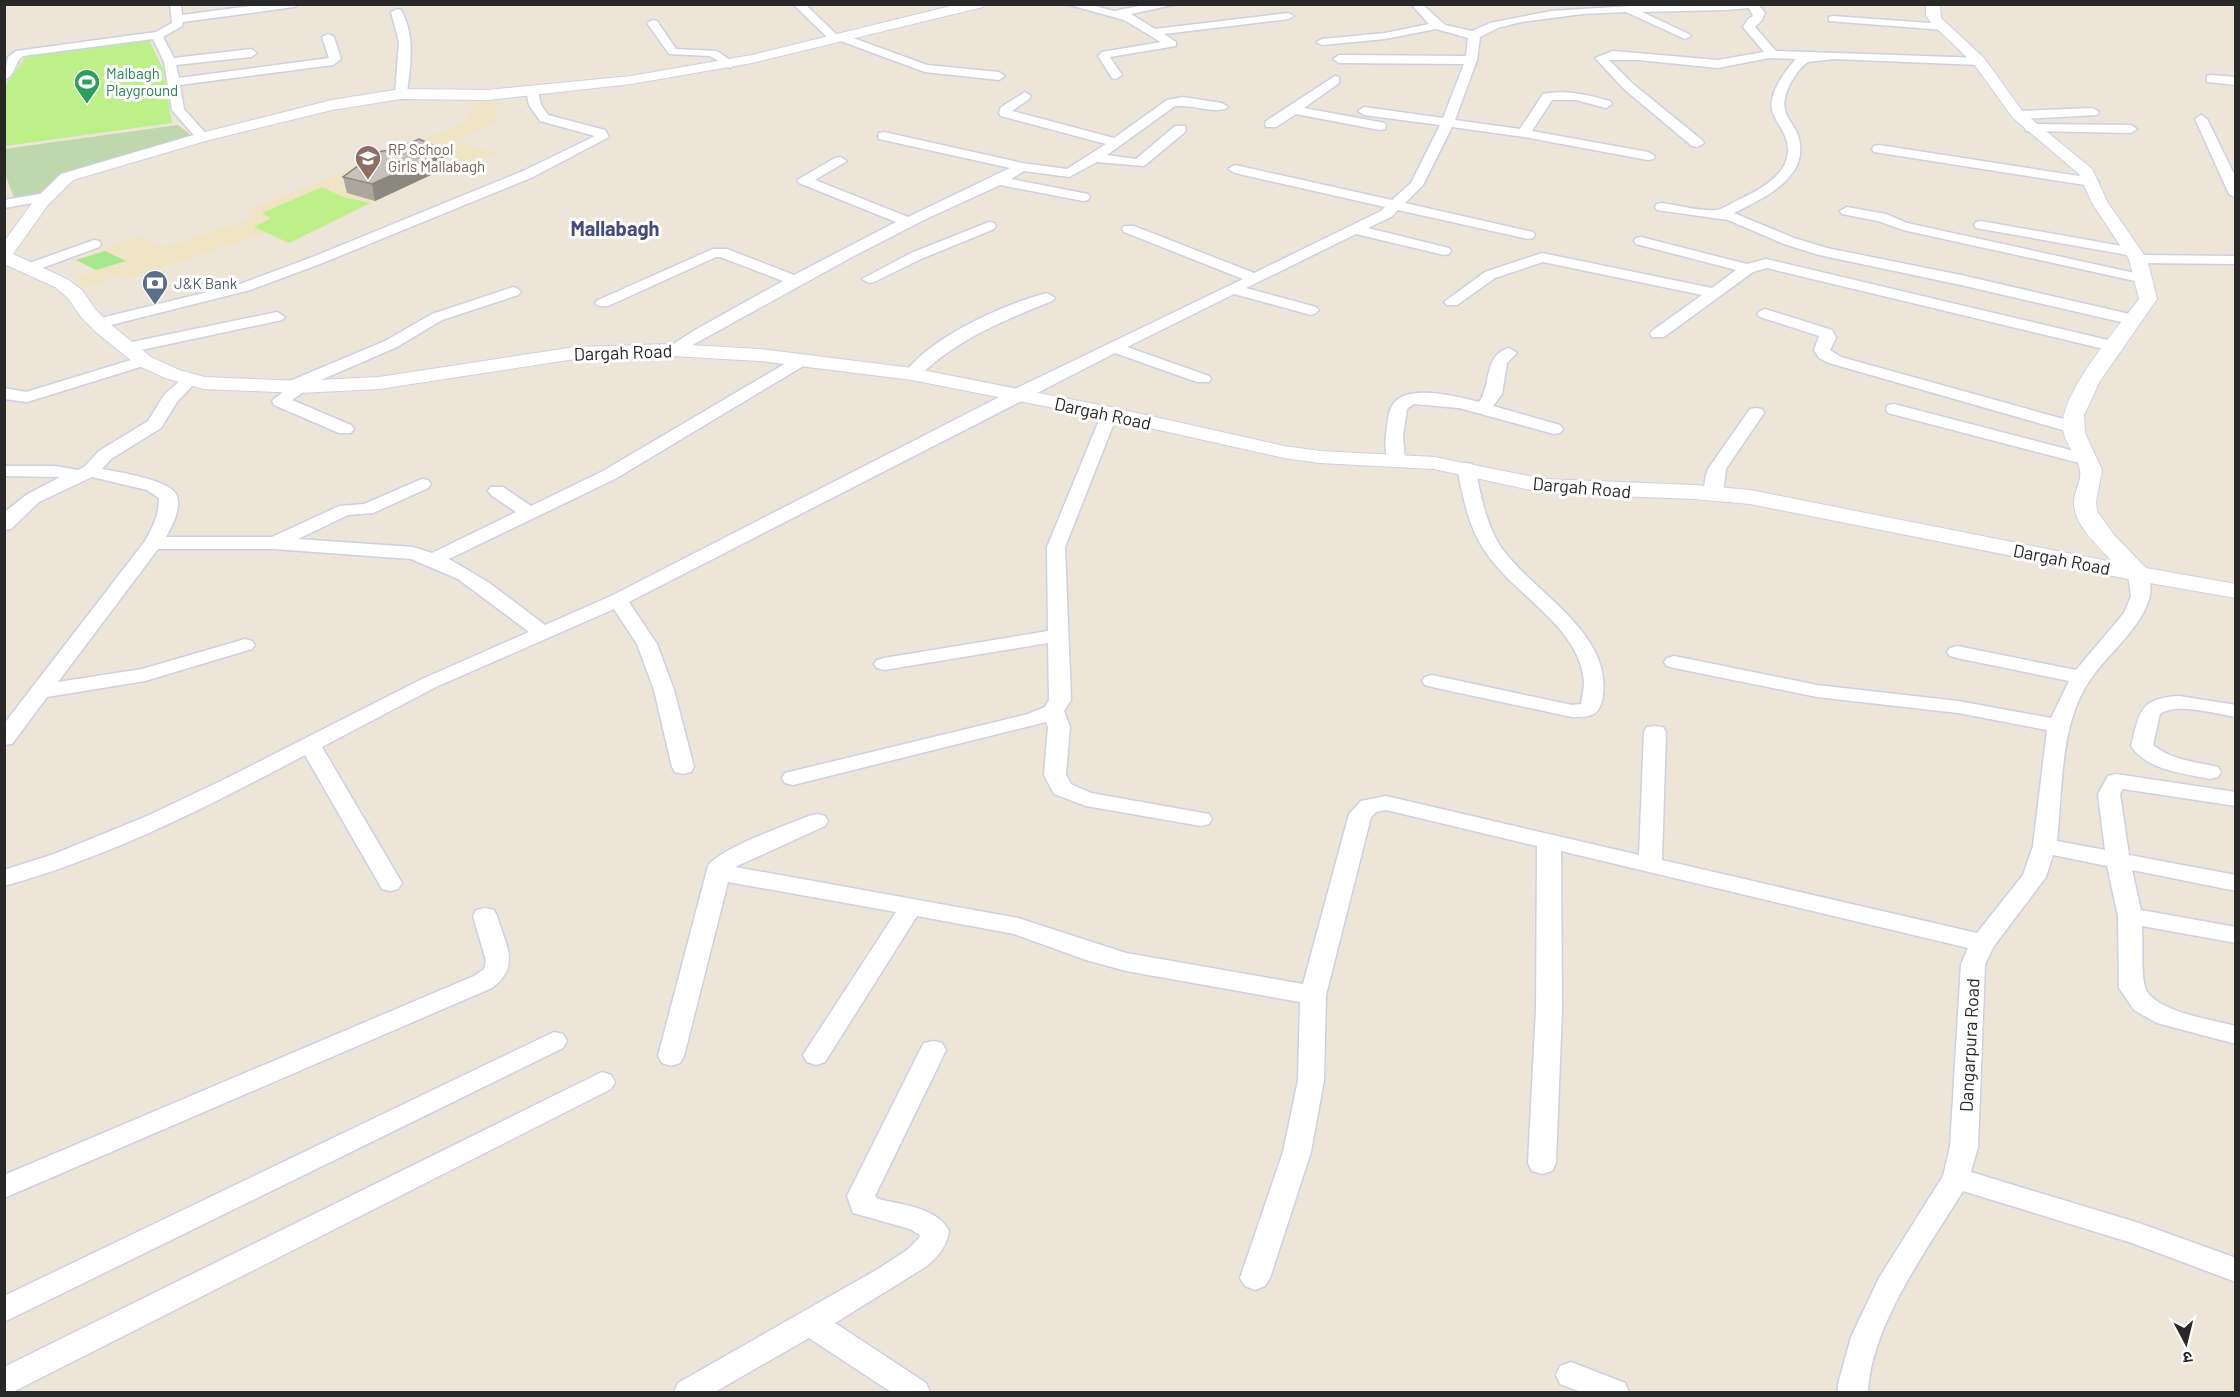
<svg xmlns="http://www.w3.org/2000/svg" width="2240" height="1397" font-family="Barlow,'Noto Sans Devanagari',sans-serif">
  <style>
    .education { fill: #efe5c5 }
    .green { fill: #a7e88f }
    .cemetery { fill: #bfd7ad }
    .pitch { fill: #bdf089 }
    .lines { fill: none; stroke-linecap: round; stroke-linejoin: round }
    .minor-casing { stroke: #cdd0e3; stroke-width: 3 }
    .tertiary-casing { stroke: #cdd0e3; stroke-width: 2 }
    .minor { fill: #fff; fill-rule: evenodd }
    .tertiary { fill: #fff; fill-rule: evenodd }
    .wall { fill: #aba69e }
    .shaded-wall { fill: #8b8781 }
    .building { fill: #c7c1b8; stroke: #8b8781; stroke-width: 1.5 }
    .labels { text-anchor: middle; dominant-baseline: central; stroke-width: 6; stroke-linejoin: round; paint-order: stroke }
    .far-leisure-label { font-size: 15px; fill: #27864d; stroke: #fff; text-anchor: start }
    .far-education-label { font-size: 15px; fill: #785e54; stroke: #fff; text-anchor: start }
    .far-service-label { font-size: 15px; fill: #4e5e75; stroke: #fff; text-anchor: start }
    .street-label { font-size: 18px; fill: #282828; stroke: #fff }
    .far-district-label { font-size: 20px; font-weight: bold; fill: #454b7b; stroke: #fff }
  </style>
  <rect width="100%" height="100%" fill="#ece5d8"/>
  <polygon class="education" points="499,100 493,123 454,141 496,154 466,165 463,160 289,243 266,233 126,280 117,276 86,288 74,280 95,270 72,260 105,251 111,245 141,236 165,247 252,218 246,211 449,129 465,121 478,101"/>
  <polygon class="green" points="105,251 126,261 96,270 76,260"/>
  <polygon class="cemetery" points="178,125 193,137 82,168 39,196 15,200 5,174 4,149"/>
  <g class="pitch">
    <polygon points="149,40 163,69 172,123 5,146 5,86 27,55"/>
    <polygon points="322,187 343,197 370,203 289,243 254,227 271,218 262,213"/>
  </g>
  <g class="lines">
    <g class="minor-casing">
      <g id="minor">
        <path d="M 170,4 L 181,4 L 182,15 L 265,4 L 299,4 L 294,7 L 183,22 L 182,26 L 163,37 L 174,58 L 251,49 L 257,53 L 251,57 L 176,65 L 179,78 L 329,58 L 322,37 L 328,34 L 334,37 L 341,59 L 333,65 L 180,85 L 184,109 L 209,137 L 203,141 L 198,140 L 172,110 L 164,62 L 153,39 L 23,56 C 14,62 17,75 4,80 L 8,57 L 16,51 L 156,32 L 172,23 Z"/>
        <polygon points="793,4 805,4 837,35 845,35 927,65 999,72 1005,76 999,80 925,72 838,40 830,40"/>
        <polygon points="1066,4 1088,4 1114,11 1149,4 1177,4 1131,14 1155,29 1288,13 1294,16 1288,19 1164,34 1176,42 1176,46 1110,57 1122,75 1116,79 1112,78 1098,56 1102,52 1161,42 1124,20"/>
        <path d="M 1411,4 L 1422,4 L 1445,25 L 1472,31 L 1490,23 L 1551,11 L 1648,5 L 1758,4 L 1765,13 L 1762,20 L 1755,27 L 1776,51 L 1983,58 L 1983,64 L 1979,65 L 1834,59 L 1808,62 C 1796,70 1781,95 1785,110 C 1787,120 1797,128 1799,139 C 1809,178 1762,199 1734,213 L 1794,238 L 1827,248 L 1961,275 L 2134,315 L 2142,320 L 2134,325 L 1961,285 L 1819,255 L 1784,244 L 1728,220 L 1657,210 L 1655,207 L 1657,204 L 1662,203 C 1677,205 1702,212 1717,210 C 1722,209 1729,205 1734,202 C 1754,192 1787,178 1788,151 C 1788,134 1778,126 1773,113 C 1766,96 1785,71 1796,59 L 1769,58 L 1718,68 L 1639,60 L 1609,60 L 1633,84 L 1702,140 L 1704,143 L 1697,147 L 1692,146 L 1625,90 L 1595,58 L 1613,51 L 1718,60 L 1764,52 L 1743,27 L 1748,19 L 1753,16 L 1749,8 L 1725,10 L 1642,12 L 1689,34 L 1691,36 L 1685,39 L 1626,12 L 1583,14 L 1521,22 L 1498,28 L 1480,37 L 1477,60 L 1455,120 L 1520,129 L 1543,94 C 1566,89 1588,95 1610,101 L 1612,104 L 1606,108 L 1576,100 L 1552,100 L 1532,131 L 1648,152 L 1655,156 L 1653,159 L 1648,160 L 1524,137 L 1452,127 L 1423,185 L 1405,203 L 1533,232 L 1535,235 L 1533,238 L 1528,239 L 1398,210 L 1391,217 L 1368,228 L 1449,248 L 1451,251 L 1449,254 L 1444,255 L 1356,234 L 1246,288 L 1316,307 L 1319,310 L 1316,313 L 1311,315 L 1234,294 L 1127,347 L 1209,376 L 1211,379 L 1209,382 L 1197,382 L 1115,353 L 629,602 L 657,644 L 674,690 L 694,767 L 691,772 L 683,774 L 675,772 L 672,767 L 654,690 L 637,644 L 614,609 L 436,687 L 322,747 L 402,883 L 398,889 L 390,891 L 382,889 L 305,755 C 209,806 110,857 4,886 L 4,870 L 54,854 L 147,816 L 227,778 L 422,679 L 529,632 L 458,579 L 411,559 L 274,549 L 158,549 L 58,682 L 142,669 L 245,639 L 252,641 L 255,645 L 252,649 L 145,681 L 47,697 L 12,744 L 4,745 L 4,724 L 145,541 C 153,527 159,515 159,498 L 147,490 L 92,477 L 39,502 L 11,529 L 4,530 L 6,511 L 26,495 L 60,477 L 4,476 L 4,466 L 56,466 L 78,470 L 84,467 L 99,451 L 148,421 L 164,395 L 184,377 L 190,375 L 198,380 L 177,402 L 161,428 L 111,459 L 102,469 C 118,472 172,480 177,496 C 181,510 172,526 166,537 L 272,537 L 339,506 L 364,504 L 422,479 L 428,480 L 431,484 L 428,488 L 373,513 L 348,515 L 298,539 L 413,547 L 432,553 L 516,512 L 491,495 L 488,491 L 491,487 L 503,487 L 531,506 L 603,471 L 798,356 L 810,356 L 812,359 L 810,362 L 615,479 L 449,559 L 488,582 L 545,625 L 611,596 L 1009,392 L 1243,279 L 1124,232 L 1122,229 L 1124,226 L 1134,226 L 1254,273 L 1381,211 L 1385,207 L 1235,173 L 1228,169 L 1235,165 L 1392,200 L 1411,183 L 1440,125 L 1364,115 L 1358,111 L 1364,107 L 1443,118 L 1464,64 L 1339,63 L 1333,59 L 1339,55 L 1466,56 L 1468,38 L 1436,29 L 1385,39 L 1322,45 L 1316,42 L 1322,39 L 1385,33 L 1429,24 Z"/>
        <path d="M 397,9 L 401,10 C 416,36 410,66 407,94 L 401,98 L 395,94 L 399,42 L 391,12 Z"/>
        <polygon points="1833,16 1944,24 1950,27 1944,30 1829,21 1829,17"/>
        <polygon points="653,20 657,21 676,49 717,51 736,64 730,68 710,56 669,54 647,23"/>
        <polygon points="2211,75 2236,77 2236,85 2207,82 2207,76"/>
        <polygon points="1335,76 1339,77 1339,83 1304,108 1385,123 1386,126 1385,129 1380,130 1296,114 1276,127 1266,127 1265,124 1266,121"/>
        <polygon points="532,87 538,91 541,105 548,115 605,130 609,137 533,177 320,264 250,290 99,328 91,323 93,320 240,284 310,258 523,171 595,136 540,121 529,105 526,91"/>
        <path d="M 1025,92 L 1031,96 L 1029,99 L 1012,111 L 1114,138 L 1167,100 L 1183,97 L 1222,103 L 1228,107 C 1219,115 1189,104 1175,106 L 1107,155 L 1136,159 L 1175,126 L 1185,126 L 1186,129 L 1185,132 L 1144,166 L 1097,162 L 1069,177 L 1024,171 L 1011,179 L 1088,194 L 1090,197 L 1088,200 L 1083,201 L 1000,185 L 926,219 L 852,257 L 678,353 L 666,353 L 664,350 L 695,330 L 783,281 L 720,257 L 716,257 L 608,306 L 598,306 L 595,303 L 598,300 L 713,249 L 727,249 L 794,275 L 896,222 L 799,183 L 797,180 L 835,158 L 840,157 L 847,161 L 815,180 L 908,217 L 1010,168 L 879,139 L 878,136 L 879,133 L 884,132 L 1022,163 L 1067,169 L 1106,144 L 1001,116 L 999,113 L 1001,107 Z"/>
        <polygon points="2093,108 2099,112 2097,115 2021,119 2015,115 2021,111"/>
        <polygon points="2201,115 2207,119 2236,178 2236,198 2229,194 2195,119"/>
        <polygon points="2031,124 2131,125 2137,129 2131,133 2026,131 2025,128 2026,125"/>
        <polygon points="1879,145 2092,178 2099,182 2092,186 1874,152 1872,149 1874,146"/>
        <polygon points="46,193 53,197 51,200 4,208 4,200"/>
        <polygon points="1847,207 1886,214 1907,223 2144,275 2151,279 2144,283 1903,230 1878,221 1842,214 1840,211"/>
        <polygon points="1981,221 2133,248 2138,249 2140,252 2139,255 2236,256 2236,264 2138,263 2133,262 2131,259 2133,256 1976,228 1974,225 1976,222"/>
        <polygon points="989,222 994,223 996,226 994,229 921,259 874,282 869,283 862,279 911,253"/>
        <polygon points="1641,237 1747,264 1766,259 2112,341 2120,346 2112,351 1767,268 1753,272 1664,337 1652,337 1650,334 1652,331 1702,295 1543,262 1495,278 1457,305 1447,305 1444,302 1485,272 1542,253 1712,288 1736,270 1636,244 1634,241 1636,238"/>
        <polygon points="94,240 99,241 101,244 99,247 34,271 29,272 22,268 24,265"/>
        <polygon points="513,287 518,289 521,292 518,295 442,320 397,347 307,386 305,391 292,400 351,425 354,429 351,433 339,433 274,405 272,401 285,390 283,387 285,383 385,341 432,314"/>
        <path d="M 1047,293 L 1055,298 L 1052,301 C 1002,321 957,339 918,377 L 906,377 L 904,374 C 930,337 1004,304 1047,293 Z"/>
        <polygon points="1765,309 1832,330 1836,338 1830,350 1841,357 2078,423 2081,427 2078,431 2066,431 1829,363 1819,358 1814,350 1819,336 1760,317 1757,314 1760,311"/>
        <polygon points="277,312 285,317 282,320 127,353 119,348 127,343"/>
        <path d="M 1509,348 L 1517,353 L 1507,363 L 1502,394 L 1493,406 L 1560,425 L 1563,429 L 1560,433 L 1554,434 L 1459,408 L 1414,404 L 1407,409 L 1403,436 L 1405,460 L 1402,464 L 1390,464 C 1384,454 1385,438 1387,427 C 1388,421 1388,414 1391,408 C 1402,381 1458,397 1479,402 C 1492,385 1483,355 1509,348 Z"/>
        <polygon points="144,356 150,358 152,361 150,364 27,402 4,399 4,388 26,392"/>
        <polygon points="1894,404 2093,456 2096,460 2093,464 2087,465 1888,413 1886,409 1888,405"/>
        <polygon points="1110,408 1116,409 1118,413 1065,547 1071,700 1064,711 1070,727 1066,775 1071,784 1091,793 1209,814 1212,819 1209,824 1201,826 1086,806 1054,794 1044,775 1048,727 1046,722 793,785 785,783 782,778 785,773 1028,714 1045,707 1049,700 1048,643 884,670 877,668 874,664 877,660 884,658 1048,631 1047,547 1102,413 1104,409"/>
        <path d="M 1756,408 L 1762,409 L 1764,413 L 1726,469 L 1723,493 L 1720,497 L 1708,497 C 1702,489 1705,478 1708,469 L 1750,409 Z"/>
        <path d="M 1466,463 L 1472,464 L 1475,468 C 1481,496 1486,526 1503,550 C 1535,593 1611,633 1603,695 C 1600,716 1592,717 1572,717 L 1432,687 L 1425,685 L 1422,681 L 1425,677 L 1432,675 L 1572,705 L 1581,704 C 1582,697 1584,689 1584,681 C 1579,625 1513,595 1485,551 C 1468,526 1463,497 1457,468 L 1460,464 Z"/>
        <path d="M 2138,568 L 2145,570 C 2169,605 2110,651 2092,677 C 2059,723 2063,787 2057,841 L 2105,850 L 2098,794 L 2108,776 L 2116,774 L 2236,792 L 2236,806 L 2123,789 L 2120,794 L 2129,855 L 2236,875 L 2236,891 L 2132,870 L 2141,910 L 2236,927 L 2236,943 L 2142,926 C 2143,941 2141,974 2145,987 C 2152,1011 2213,1020 2236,1026 L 2236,1044 L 2157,1023 L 2134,1010 L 2119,988 L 2118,916 L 2107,866 L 2053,855 L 2046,877 L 1994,946 L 1985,964 L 1978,1147 L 1971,1172 L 2139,1223 L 2236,1258 L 2236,1282 L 2132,1243 L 1963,1191 C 1928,1248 1871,1325 1868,1392 L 1838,1392 L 1838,1384 L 1851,1337 L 1879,1278 L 1943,1176 L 1950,1147 L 1961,964 L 1968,948 L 1561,851 L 1562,1009 L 1556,1163 L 1552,1171 L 1542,1174 L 1532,1171 L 1528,1163 L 1536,1009 L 1537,846 L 1386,810 L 1376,812 L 1371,817 L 1326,995 L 1324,1080 L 1311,1152 L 1270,1278 L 1265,1286 L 1255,1290 L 1245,1286 L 1240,1278 L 1283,1152 L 1298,1080 L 1300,1002 L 1126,971 L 1086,960 L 1014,934 L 917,916 L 825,1062 L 816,1065 L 807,1062 L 803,1055 L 896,912 L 728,882 L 684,1056 L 680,1063 L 671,1066 L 662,1063 L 658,1056 L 708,866 C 720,848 787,825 809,816 L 817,814 L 825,816 L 828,821 L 825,826 L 735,867 L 1018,918 L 1126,953 L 1303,984 L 1349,814 L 1361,801 L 1386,796 L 1639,855 L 1644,732 L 1647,727 L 1655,726 L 1663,727 L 1666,732 L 1662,860 L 1977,933 L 2023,875 L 2033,846 L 2047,730 L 1958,713 L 1817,697 L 1674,668 L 1667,666 L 1664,662 L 1667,658 L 1674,656 L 1817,685 L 1958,701 L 2051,718 L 2069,681 L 1957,658 L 1950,656 L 1947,652 L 1950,648 L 1957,646 L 2076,670 L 2124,613 L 2131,596 L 2128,574 L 2131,570 Z"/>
        <path d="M 2179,696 L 2236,705 L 2236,717 C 2216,714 2176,702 2160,714 L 2153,745 C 2171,760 2196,762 2218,767 L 2221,772 L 2218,777 L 2210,779 C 2183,773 2148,771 2131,746 C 2140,712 2139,698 2179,696 Z"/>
        <path d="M 485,908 L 494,910 L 497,916 C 506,946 521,966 492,988 L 4,1198 L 4,1175 L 474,976 L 484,969 L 486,961 L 473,916 L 476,910 Z"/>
        <polygon points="554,1032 563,1034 567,1041 563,1048 4,1322 4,1296"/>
        <path d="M 933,1041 L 942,1043 L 946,1050 L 875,1196 L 878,1199 C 902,1205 937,1207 949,1231 C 947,1246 938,1257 927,1266 L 835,1323 L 926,1383 L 930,1392 L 891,1392 L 809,1338 L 715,1392 L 674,1392 L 678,1383 L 878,1269 L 907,1250 L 919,1238 L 920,1235 L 910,1229 L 853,1213 L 847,1196 L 920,1050 L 924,1043 Z"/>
        <polygon points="602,1072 611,1075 615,1082 611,1089 15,1391 4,1392 4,1367"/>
        <polygon points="1571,1362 1625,1383 1629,1392 1581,1392 1560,1384 1556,1375 1560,1366"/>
      </g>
    </g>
    <g class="tertiary-casing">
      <path id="tertiary" d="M 959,4 L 984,4 L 983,7 L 752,63 L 631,84 L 488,100 L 401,99 L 332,110 L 209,140 L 73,180 L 47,206 L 13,254 L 67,279 L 82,290 L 95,309 L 111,325 L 151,357 L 179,370 L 205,377 L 299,381 L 379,377 L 575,347 L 672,344 L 759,349 L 912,368 L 1110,407 L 1284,446 L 1320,451 L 1434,457 L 1544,479 L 1694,485 L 1750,490 L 2113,562 C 2099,547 2073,524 2074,502 C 2074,491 2082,482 2080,470 C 2078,455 2064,444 2063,428 C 2060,393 2118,328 2139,299 L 2129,259 L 2092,203 L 2079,174 L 2013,118 L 1974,64 L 1931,23 L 1926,15 L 1926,4 L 1940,4 L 1941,18 L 1984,58 L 2023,112 L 2092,169 L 2108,203 L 2147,259 L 2157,299 L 2100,381 L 2084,415 L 2085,433 L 2102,470 L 2096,502 L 2097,511 L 2114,535 L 2146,568 L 2236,584 L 2236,598 L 2138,581 L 1750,504 L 1694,499 L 1544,493 L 1434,469 L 1320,463 L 1284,458 L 1110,419 L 912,380 L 759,361 L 672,356 L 575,359 L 379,389 L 299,393 L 204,389 L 165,378 L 137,365 L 97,333 L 81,317 L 68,298 L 55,287 L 4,264 L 4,242 L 35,199 L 61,174 L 197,134 L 332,100 L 401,89 L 488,90 L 631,76 L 752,55 Z"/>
    </g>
    <use href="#minor" class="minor"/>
    <use href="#tertiary" class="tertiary"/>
  </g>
  <polygon class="wall" points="445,151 448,167 375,201 347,193 343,177"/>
  <polygon class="shaded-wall" points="445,151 448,167 375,201 372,184"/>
  <polygon class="building" points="419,139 445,151 372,184 343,177 377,152 396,149"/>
  <defs>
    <g id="stadium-pin" transform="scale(1.35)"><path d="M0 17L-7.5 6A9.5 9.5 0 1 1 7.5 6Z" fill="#2e9e5b" stroke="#fff"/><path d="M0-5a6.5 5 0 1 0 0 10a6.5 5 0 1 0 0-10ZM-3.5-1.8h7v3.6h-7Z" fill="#fff"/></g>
    <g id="school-pin" transform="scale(1.35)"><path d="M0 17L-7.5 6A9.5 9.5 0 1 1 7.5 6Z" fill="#8d6e63" stroke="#fff"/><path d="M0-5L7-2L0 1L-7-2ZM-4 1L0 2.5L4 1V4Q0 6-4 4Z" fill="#fff"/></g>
    <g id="bank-pin" transform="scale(1.35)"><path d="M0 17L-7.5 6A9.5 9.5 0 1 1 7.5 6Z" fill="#5c6f8a" stroke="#fff"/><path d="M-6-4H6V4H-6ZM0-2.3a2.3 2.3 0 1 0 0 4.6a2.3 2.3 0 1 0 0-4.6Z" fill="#fff"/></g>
  </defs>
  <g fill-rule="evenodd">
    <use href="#stadium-pin" x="87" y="82"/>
    <use href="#school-pin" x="368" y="158"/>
    <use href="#bank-pin" x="155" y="283"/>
  </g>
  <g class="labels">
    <g class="far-leisure-label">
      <text x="106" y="73">Malbagh<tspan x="106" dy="17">Playground</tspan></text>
    </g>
    <g class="far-education-label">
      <text x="388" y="149">RP School<tspan x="388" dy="17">Girls Mallabagh</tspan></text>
    </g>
    <g class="far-service-label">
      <text x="174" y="283">J&amp;K Bank</text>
    </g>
    <g class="street-label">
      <text transform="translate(623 352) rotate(-2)">Dargah Road</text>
      <text transform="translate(1103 413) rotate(12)">Dargah Road</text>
      <text transform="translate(1582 487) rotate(5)">Dargah Road</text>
      <text transform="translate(2062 559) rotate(11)">Dargah Road</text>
      <text transform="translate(1969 1045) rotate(-87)">Dangarpura Road</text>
    </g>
    <g class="far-district-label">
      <text x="615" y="228">Mallabagh</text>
    </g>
  </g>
  <rect width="2240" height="1397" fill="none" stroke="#282828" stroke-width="12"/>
  <g transform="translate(2186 1343) rotate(173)" stroke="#ffffff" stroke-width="4.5" paint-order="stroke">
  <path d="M0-4.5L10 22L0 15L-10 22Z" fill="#282828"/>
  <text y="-9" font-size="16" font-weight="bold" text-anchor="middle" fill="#282828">उ</text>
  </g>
</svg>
